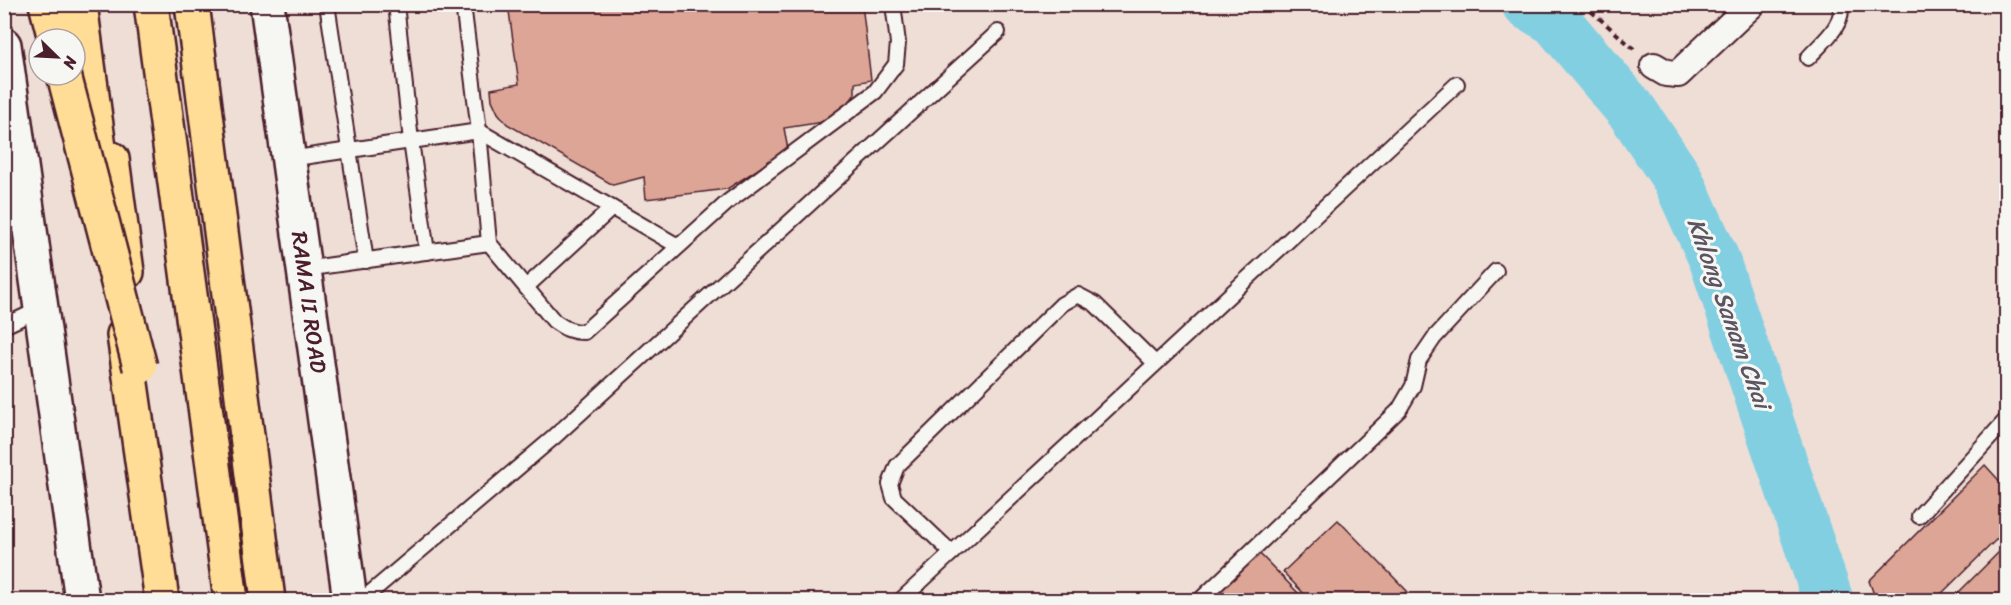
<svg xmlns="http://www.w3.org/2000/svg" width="2011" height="605" font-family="Sriracha,sans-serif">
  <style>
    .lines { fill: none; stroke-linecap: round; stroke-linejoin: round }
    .river { stroke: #83cfe2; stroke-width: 51 }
    .building { fill: #dda596; stroke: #4a1f2b; stroke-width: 1.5 }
    .lane-casing { stroke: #4a1f2b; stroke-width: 18 }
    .street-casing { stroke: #4a1f2b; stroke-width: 30 }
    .secondary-casing { stroke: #4a1f2b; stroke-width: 38 }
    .highway-casing { stroke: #4a1f2b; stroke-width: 38 }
    .path { stroke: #4a1f2b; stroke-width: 4; stroke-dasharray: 6 4.5; stroke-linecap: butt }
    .lane { stroke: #f6f6f2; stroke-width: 14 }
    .street { stroke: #f6f6f2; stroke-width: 26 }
    .secondary { stroke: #f6f6f2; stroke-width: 33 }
    .highway { stroke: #ffdd96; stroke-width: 33 }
    .highway-bridge-casing { stroke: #4a1f2b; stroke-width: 38; stroke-linecap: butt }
    .highway-bridge { stroke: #ffdd96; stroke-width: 33 }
    .labels { text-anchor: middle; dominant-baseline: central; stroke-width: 6; stroke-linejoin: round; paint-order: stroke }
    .street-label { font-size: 22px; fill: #4a1f2b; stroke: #f6f6f2 }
    .water-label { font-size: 24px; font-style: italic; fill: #5b5462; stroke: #f6f6f2 }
  </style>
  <rect width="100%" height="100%" fill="#eeded6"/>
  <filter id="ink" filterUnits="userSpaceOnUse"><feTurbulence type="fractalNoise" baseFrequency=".0167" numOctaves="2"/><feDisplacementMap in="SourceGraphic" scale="12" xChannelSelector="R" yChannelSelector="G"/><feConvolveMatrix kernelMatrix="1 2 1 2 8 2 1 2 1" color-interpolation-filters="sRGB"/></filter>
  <g filter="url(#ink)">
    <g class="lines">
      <polyline class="river" points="1527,4 1555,20 1634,114 1677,178 1714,259 1828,600"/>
    </g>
    <g class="building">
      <polygon points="508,4 862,4 871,80 855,83 855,94 843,111 823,122 784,128 788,150 727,189 646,199 644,177 613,185 507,124 498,113 492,100 491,89 519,84"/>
      <polygon points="1985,465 2006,488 2006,530 1935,600 1876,600 1869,581"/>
      <polygon points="1338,520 1407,591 1397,600 1310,600 1283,572"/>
      <polygon points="2006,545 2006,600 1954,600 1952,599"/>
      <polygon points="1258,552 1305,600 1208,600"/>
    </g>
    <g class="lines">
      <g class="lane-casing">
        <g id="lane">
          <polyline points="327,4 366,261"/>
          <polyline points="396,4 411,141 427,252"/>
          <path d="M 463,4 L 479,131 L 489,243 L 554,321 C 564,328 571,332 584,332 L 729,201 L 875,92 L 896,64 L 898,43 L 893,4"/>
          <path d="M 1808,58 C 1820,44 1846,25 1840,4"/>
          <polyline points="289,159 479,131 678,246"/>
          <polyline points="304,269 489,243"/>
          <polyline points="526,287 612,208"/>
          <polyline points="4,326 40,309"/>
          <polyline points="1919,516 2006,420"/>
          <polyline points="952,553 894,498 890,484 897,466 1062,304 1078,295 1095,304 1155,363"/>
          <polyline points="362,600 553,438 998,32"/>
          <polyline points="901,600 1457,84"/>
          <polyline points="1200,600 1399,410 1413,386 1419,360 1434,338 1496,271"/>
        </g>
      </g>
      <g class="street-casing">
        <polyline id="street" points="1654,66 1666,73 1678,74 1752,4"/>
      </g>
      <g class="secondary-casing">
        <g id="secondary">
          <polyline points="267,4 350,600"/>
          <polyline points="4,45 82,600"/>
        </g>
      </g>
      <g class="highway-casing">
        <g id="highway">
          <polyline points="46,4 55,39"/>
          <polyline points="80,4 104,186"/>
          <polyline points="151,4 231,600"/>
          <polyline points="192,4 268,600"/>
          <polyline points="112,159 127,272"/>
          <polyline points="124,335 162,600"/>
        </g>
      </g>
      <polyline class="path" points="1583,4 1634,49"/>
      <use href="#lane" class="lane"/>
      <use href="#street" class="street"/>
      <use href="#secondary" class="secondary"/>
      <use href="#highway" class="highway"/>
      <g class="highway-bridge-casing">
        <polyline id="highway-bridge" points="64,75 140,367"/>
      </g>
      <use href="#highway-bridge" class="highway-bridge"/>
    </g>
  </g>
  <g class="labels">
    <g class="street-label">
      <text transform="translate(309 302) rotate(82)">RAMA II ROAD</text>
    </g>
    <g class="water-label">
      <text transform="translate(1729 313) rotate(70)">Khlong Sanam Chai</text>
    </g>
  </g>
  <rect width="2011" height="605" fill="none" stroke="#f6f6f2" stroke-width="24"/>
  <rect x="12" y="12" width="1987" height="581" fill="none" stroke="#4a1f2b" stroke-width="2" filter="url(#ink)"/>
  <g transform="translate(57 57) rotate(114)"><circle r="28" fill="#f6f6f2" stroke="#b1a0a2" stroke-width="1.5"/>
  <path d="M0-4.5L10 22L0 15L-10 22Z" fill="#4a1f2b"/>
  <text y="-9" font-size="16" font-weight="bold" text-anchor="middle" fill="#4a1f2b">N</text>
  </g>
</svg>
